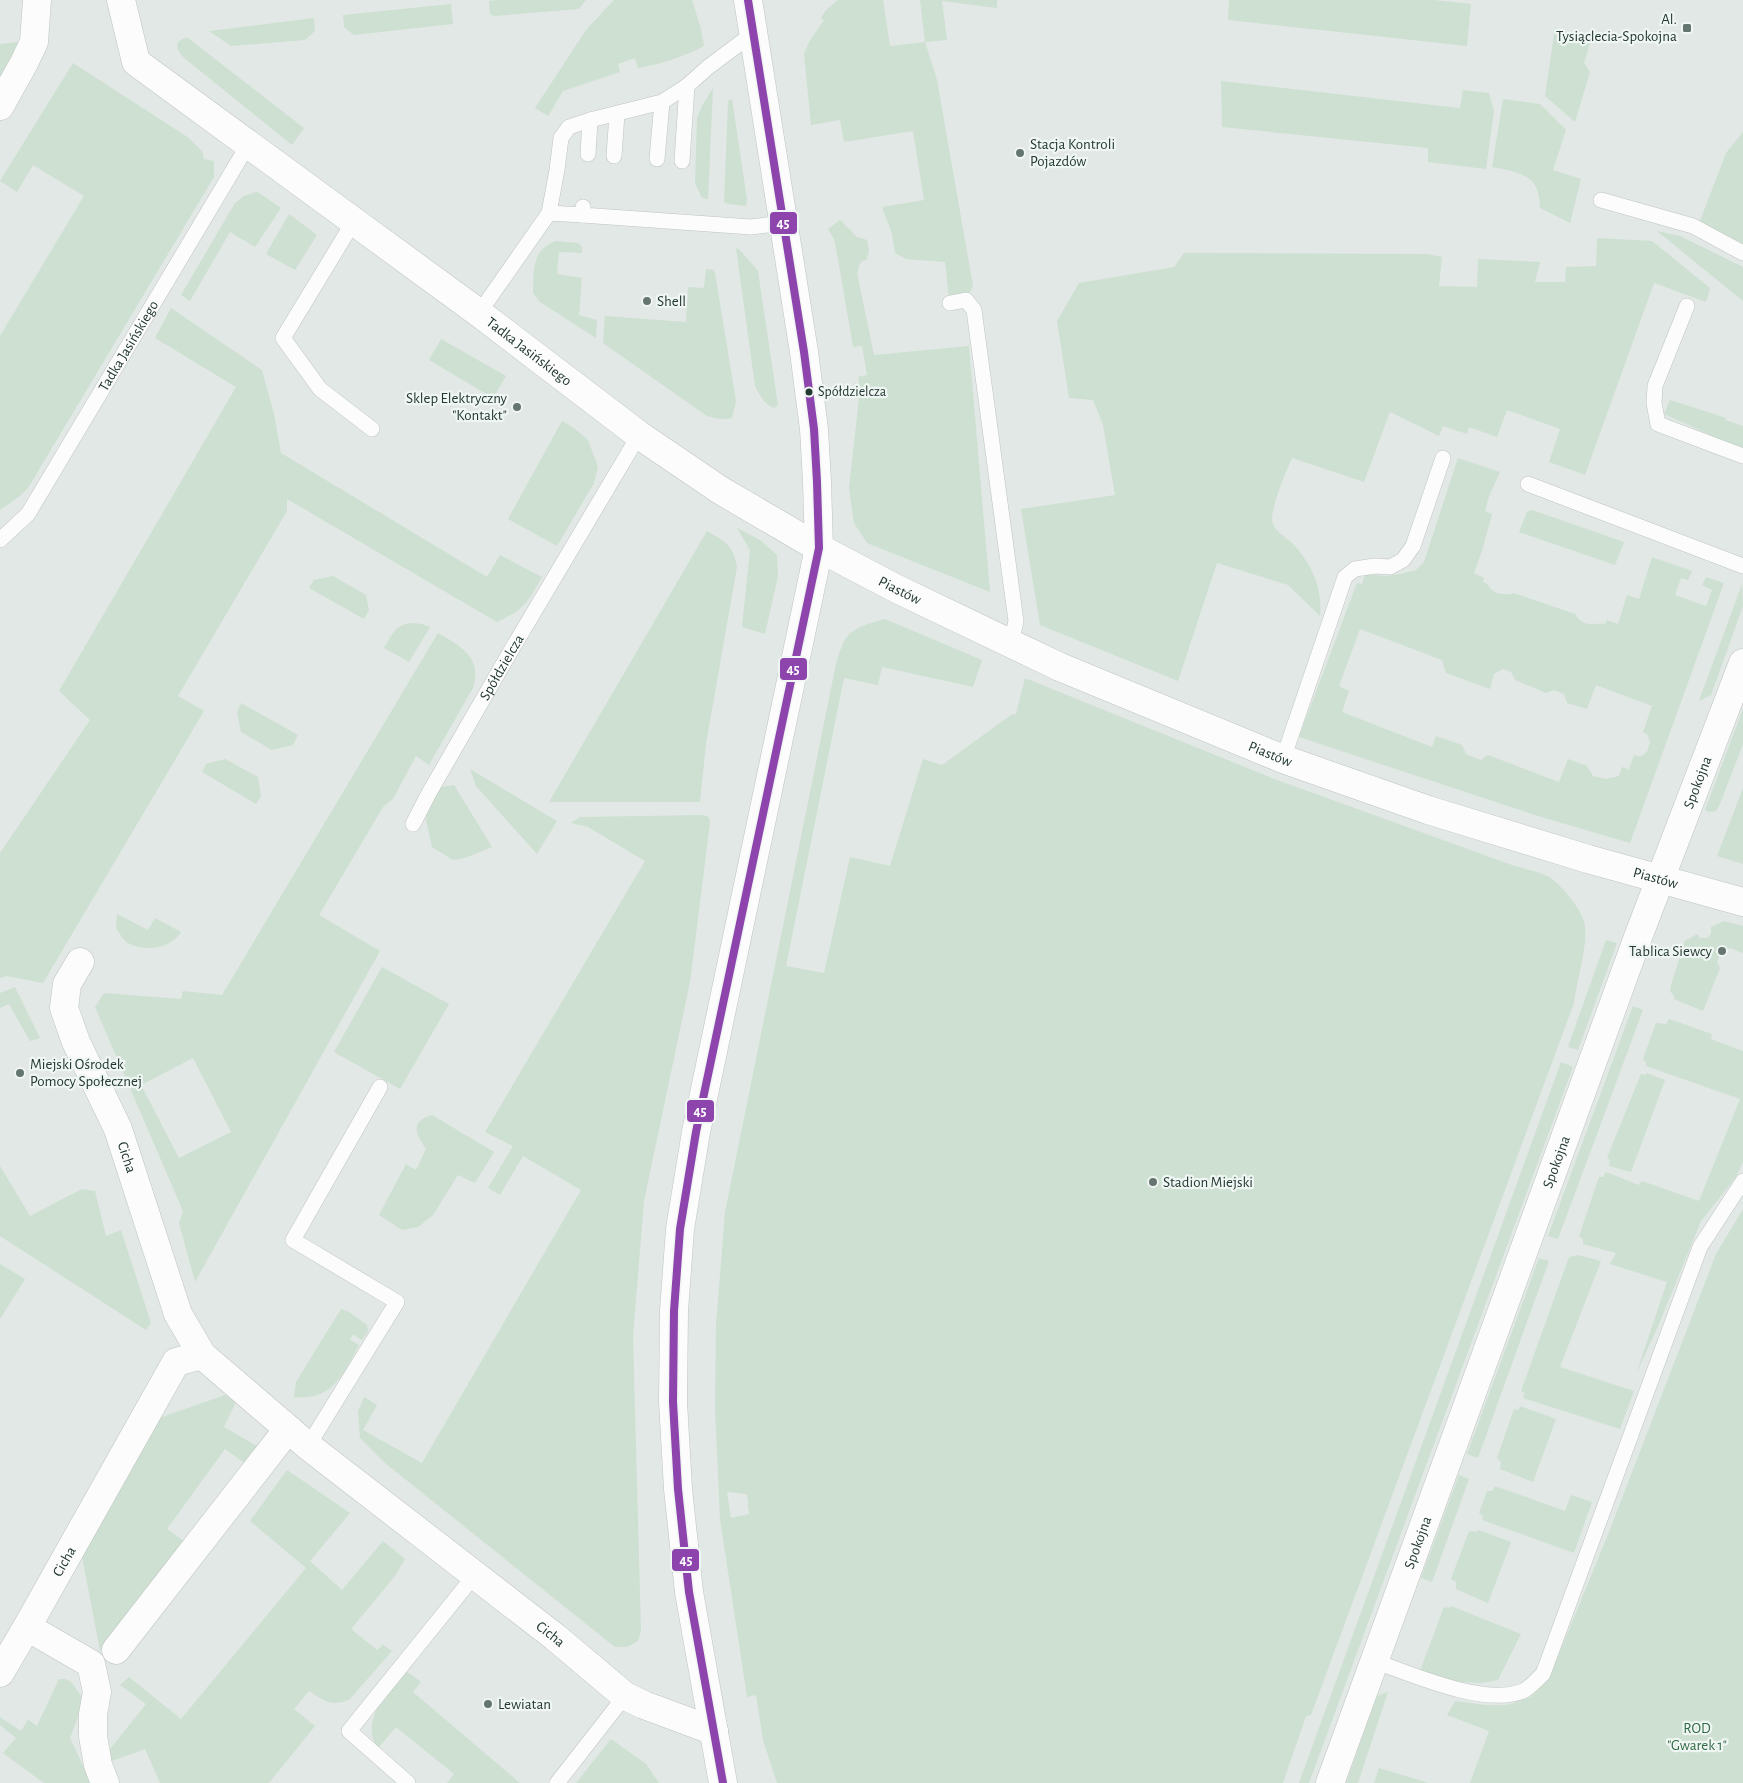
<svg xmlns="http://www.w3.org/2000/svg" width="1743" height="1783" font-family="'Alegreya Sans',sans-serif">
  <style>
    .green { fill: #cde0d2; fill-rule: evenodd }
    .lines { fill: none; stroke-linecap: round; stroke-linejoin: round }
    .service-casing { stroke: #bfc4c2; stroke-width: 16 }
    .minor-casing { stroke: #bfc4c2; stroke-width: 29 }
    .tertiary-casing { stroke: #bfc4c2; stroke-width: 29 }
    .service { stroke: #fbfcfb; stroke-width: 15 }
    .minor { stroke: #fbfcfb; stroke-width: 28 }
    .tertiary { stroke: #fbfcfb; stroke-width: 28 }
    .bus-1-casing { stroke: #f0f6f3; stroke-width: 11 }
    .bus-1 { stroke: #8e44ad; stroke-width: 8 }
    .poi-dot { fill: #657670; stroke: #f0f6f3; stroke-width: 2 }
    .bus-dot { fill: #223831; stroke: #f0f6f3; stroke-width: 2 }
    .labels { text-anchor: middle; dominant-baseline: central; stroke-width: 4.5; stroke-linejoin: round; paint-order: stroke }
    .bus-label { font-size: 14px; fill: #223831; stroke: #f0f6f3; text-anchor: start }
    .poi-label { font-size: 15px; fill: #223831; stroke: #f0f6f3; text-anchor: start }
    .street-label { font-size: 15px; fill: #223831; stroke: #f0f6f3 }
    .park-label { font-size: 15px; fill: #316b45; stroke: #f0f6f3 }
    .line-badge { stroke: #f0f6f3; stroke-width: 2 }
    .badge-label { font-size: 14px; text-anchor: middle; font-weight: bold; fill: #fff }
  </style>
  <rect width="100%" height="100%" fill="#e2e8e5"/>
  <g class="green">
    <polygon points="498,0 586,0 579,9 494,16 490,14 489,1"/>
    <path d="M 614,0 L 692,0 L 701,29 L 704,46 C 683,57 661,64 638,68 L 635,58 L 618,64 L 620,72 L 563,91 L 548,116 L 535,108 L 586,30 Z"/>
    <polygon points="838,0 883,0 890,46 925,42 920,0 997,0 997,8 942,1 947,40 925,42 937,80 973,286 967,297 949,299 945,262 906,259 895,253 892,234 882,207 924,200 913,131 844,142 840,120 811,125 804,54 809,42 824,20 821,18 826,10"/>
    <polygon points="1229,0 1433,0 1471,4 1467,46 1228,20"/>
    <polygon points="451,4 453,24 354,35 344,27 343,15"/>
    <polygon points="314,18 315,31 305,40 231,46 209,31"/>
    <polygon points="1555,28 1591,40 1584,63 1590,72 1575,122 1545,96"/>
    <path d="M 184,38 L 188,38 L 304,128 L 292,145 L 183,57 C 179,52 176,48 178,42 Z"/>
    <polygon points="17,42 20,43 0,96 0,44"/>
    <polygon points="73,63 189,138 202,151 204,159 214,161 214,177 28,488 20,496 0,510 0,336 84,196 33,165 17,192 0,181"/>
    <polygon points="1221,81 1460,108 1463,90 1489,93 1494,111 1486,169 1428,162 1428,148 1222,127"/>
    <polygon points="713,88 708,199 702,198 695,183 697,118 702,106"/>
    <polygon points="732,99 747,200 746,206 728,204 724,202 728,101"/>
    <path d="M 1503,99 L 1540,104 L 1566,130 L 1553,170 L 1581,179 L 1570,223 L 1540,208 C 1540,174 1520,173 1492,167 Z"/>
    <polygon points="1743,132 1743,247 1703,228 1700,221 1726,153"/>
    <polygon points="256,192 259,193 281,208 255,247 230,232 190,301 181,295 235,203 244,196"/>
    <polygon points="289,214 317,235 295,270 266,254"/>
    <polygon points="840,220 857,237 867,240 869,250 867,259 860,263 857,273 874,355 969,346 990,592 867,543 854,523 849,488 860,389 858,377 867,375 862,346 853,347 838,259 834,239 828,229"/>
    <polygon points="1657,231 1680,236 1743,267 1743,301"/>
    <path d="M 1597,238 L 1652,241 L 1710,288 L 1706,302 L 1654,283 L 1585,475 L 1549,462 L 1560,429 L 1507,410 L 1497,437 L 1469,427 L 1467,434 L 1443,426 L 1439,436 L 1390,412 L 1364,482 L 1292,458 C 1287,470 1268,512 1273,524 C 1277,533 1286,537 1292,543 C 1311,562 1323,589 1320,616 L 1288,585 L 1217,563 L 1178,681 L 1040,625 L 1021,509 L 1115,495 L 1103,425 L 1093,400 L 1069,398 L 1057,321 L 1079,283 L 1174,267 L 1184,253 L 1427,254 L 1442,257 L 1439,286 L 1477,287 L 1478,259 L 1540,262 L 1535,282 L 1565,282 L 1566,267 L 1596,266 Z"/>
    <path d="M 556,241 L 578,243 L 582,247 L 582,253 L 559,252 L 557,274 L 582,278 L 579,315 L 597,320 L 596,338 L 540,302 L 533,293 C 534,271 531,250 556,241 Z"/>
    <path d="M 736,248 L 741,251 L 758,271 L 778,405 L 774,408 C 764,405 760,395 755,386 Z"/>
    <path d="M 706,269 L 713,270 L 715,273 L 736,401 L 732,418 C 723,420 716,419 707,416 L 603,343 L 605,316 L 686,322 L 688,287 L 704,288 Z"/>
    <path d="M 171,308 L 262,370 L 274,414 L 281,453 L 487,577 L 500,555 L 542,577 C 527,603 525,609 497,622 L 287,499 L 287,511 L 178,696 L 204,711 L 43,983 L 7,976 L 0,978 L 0,853 L 90,720 L 59,691 L 236,387 L 155,338 Z"/>
    <polygon points="441,339 506,376 493,398 429,360"/>
    <polygon points="1670,400 1726,418 1725,420 1743,426 1743,450 1664,414"/>
    <polygon points="562,421 574,428 588,440 598,467 594,483 557,546 508,519"/>
    <path d="M 1458,458 L 1500,472 L 1489,496 L 1485,511 L 1492,514 L 1482,551 L 1474,573 L 1484,578 L 1483,582 C 1489,584 1489,588 1493,591 C 1499,595 1508,595 1514,593 L 1575,614 C 1583,628 1593,623 1605,624 L 1607,620 L 1618,624 L 1627,595 L 1639,599 L 1652,557 L 1692,571 L 1688,580 L 1681,578 L 1675,595 L 1706,606 L 1712,590 L 1702,585 L 1706,577 L 1724,583 L 1630,843 L 1538,816 L 1299,737 L 1357,583 L 1362,584 L 1365,574 L 1385,576 L 1400,574 L 1416,570 L 1424,562 ZM 1360,629 L 1442,660 L 1446,673 L 1490,689 L 1494,674 L 1503,669 L 1511,672 L 1515,680 L 1546,693 L 1554,690 L 1564,694 L 1567,703 L 1587,709 L 1596,685 L 1652,706 L 1643,732 L 1647,734 L 1650,742 L 1647,752 L 1640,757 L 1634,755 L 1629,770 L 1622,767 L 1619,776 L 1606,779 L 1593,776 L 1587,766 L 1568,759 L 1559,782 L 1488,755 L 1481,760 L 1466,754 L 1462,745 L 1436,736 L 1432,747 L 1342,712 L 1349,691 L 1339,686 Z"/>
    <polygon points="1532,510 1624,542 1615,565 1519,532 1527,512"/>
    <polygon points="737,528 760,540 777,555 778,576 765,634 742,627 750,550"/>
    <path d="M 707,531 C 725,542 733,544 737,567 L 706,744 L 700,802 L 549,802 Z"/>
    <polygon points="333,576 366,595 369,610 364,619 309,588 314,580"/>
    <polygon points="1742,584 1743,606 1711,695 1699,701"/>
    <path d="M 885,619 L 982,660 L 973,687 L 882,667 L 878,685 L 844,678 L 786,966 L 824,973 L 850,857 L 890,866 L 923,759 L 942,765 L 1011,715 L 1016,714 L 1025,678 L 1277,780 L 1512,865 C 1523,869 1538,871 1549,877 C 1561,884 1584,912 1585,926 C 1587,952 1577,978 1574,1003 L 1311,1715 L 1306,1716 L 1283,1783 L 777,1783 L 763,1740 L 756,1695 L 747,1697 L 720,1519 L 715,1408 L 716,1325 L 725,1212 L 836,664 C 846,629 851,629 885,619 ZM 727,1492 L 747,1494 L 749,1514 L 731,1518 Z"/>
    <path d="M 411,623 L 422,624 L 430,627 L 409,662 L 384,648 C 392,635 395,625 411,623 Z"/>
    <path d="M 438,633 C 460,646 483,657 473,688 L 429,765 L 416,756 L 393,799 L 383,807 L 319,915 L 380,951 L 195,1282 L 179,1223 L 183,1211 L 95,1007 L 104,993 L 181,999 L 183,991 L 222,995 ZM 193,1058 L 231,1132 L 179,1158 L 141,1085 Z"/>
    <polygon points="241,703 298,735 293,745 272,750 241,732 237,713"/>
    <polygon points="1743,709 1743,744 1720,804 1716,811 1709,812 1705,810"/>
    <polygon points="225,759 258,777 261,796 256,804 202,772 206,764"/>
    <polygon points="470,769 557,821 537,854 476,786"/>
    <polygon points="454,785 492,847 465,858 453,860 432,847 426,820 429,793 442,787"/>
    <polygon points="1743,788 1743,864 1717,856"/>
    <polygon points="702,815 709,817 710,823 690,982 644,1201 633,1336 641,1631 638,1641 627,1647 615,1647 385,1463 360,1438 358,1411 364,1397 377,1405 363,1430 422,1463 581,1190 523,1156 500,1195 488,1188 513,1146 485,1132 645,861 588,827 571,823 580,817"/>
    <path d="M 117,914 L 148,930 L 155,918 L 181,932 C 171,949 145,952 128,943 C 123,940 119,932 116,928 Z"/>
    <polygon points="1724,921 1743,926 1743,953 1730,948 1721,952 1717,962 1720,968 1703,1011 1674,999 1674,996 1670,991 1671,985 1685,941 1697,934 1700,938 1707,938 1711,934 1711,927"/>
    <polygon points="1606,940 1617,943 1578,1050 1568,1047"/>
    <polygon points="382,967 449,1004 400,1089 334,1052"/>
    <polygon points="15,987 40,1038 30,1041 9,1004 0,1008 0,993"/>
    <polygon points="1633,1006 1643,1010 1558,1239 1548,1236"/>
    <polygon points="1669,1019 1712,1034 1711,1039 1743,1051 1743,1162 1736,1177 1701,1221 1659,1324 1636,1374 1667,1282 1610,1264 1616,1253 1583,1244 1583,1239 1579,1236 1599,1177 1603,1177 1606,1172 1639,1185 1642,1181 1699,1201 1740,1099 1646,1066 1646,1062 1643,1059 1656,1023 1666,1024"/>
    <polygon points="1561,1062 1573,1067 1309,1783 1299,1783"/>
    <polygon points="1647,1073 1665,1080 1631,1172 1609,1166 1610,1160 1607,1158 1641,1074 1645,1075"/>
    <path d="M 432,1115 L 494,1152 L 475,1183 L 458,1175 L 433,1215 L 418,1227 L 402,1230 L 379,1215 L 406,1164 L 416,1170 L 426,1149 C 416,1133 409,1122 432,1115 Z"/>
    <polygon points="0,1166 30,1216 82,1189 95,1191 106,1236 121,1230 151,1323 146,1330 0,1236"/>
    <polygon points="1743,1209 1743,1783 1470,1783 1489,1731 1447,1715 1455,1701 1485,1705 1507,1705 1531,1697 1550,1676 1611,1527 1716,1254"/>
    <polygon points="1578,1255 1601,1261 1560,1367 1634,1391 1620,1429 1523,1398 1525,1393 1521,1391 1569,1257"/>
    <polygon points="1539,1258 1549,1261 1478,1458 1467,1454"/>
    <polygon points="0,1264 25,1279 0,1319"/>
    <path d="M 341,1309 L 349,1312 L 367,1325 L 368,1331 L 362,1340 L 353,1334 L 350,1340 L 359,1345 C 343,1374 333,1401 294,1397 L 296,1382 Z"/>
    <polygon points="225,1395 236,1402 224,1427 257,1446 246,1464 225,1449 167,1529 188,1544 100,1651 81,1551 159,1418"/>
    <polygon points="1520,1406 1556,1419 1533,1482 1500,1469 1501,1462 1497,1458 1514,1409 1518,1410"/>
    <path d="M 287,1470 L 350,1513 L 310,1561 L 342,1590 L 383,1541 L 405,1559 L 395,1576 L 351,1629 L 377,1650 L 383,1645 L 392,1651 L 349,1700 C 330,1707 325,1701 309,1691 L 294,1709 L 315,1726 L 269,1783 L 160,1783 L 145,1749 L 109,1762 L 106,1754 L 146,1704 L 120,1685 L 129,1677 L 181,1719 L 306,1568 L 250,1521 Z"/>
    <polygon points="1459,1475 1469,1479 1432,1582 1421,1578"/>
    <polygon points="1495,1486 1565,1511 1571,1495 1592,1502 1574,1553 1482,1520 1483,1516 1479,1513 1487,1491 1492,1491"/>
    <polygon points="1479,1530 1511,1542 1488,1603 1456,1589 1456,1582 1451,1579 1469,1531 1476,1532"/>
    <polygon points="1451,1606 1521,1634 1498,1680 1482,1683 1442,1681 1420,1671 1444,1607 1449,1608"/>
    <path d="M 406,1671 L 421,1682 L 413,1692 L 520,1783 L 447,1783 L 454,1774 L 396,1727 L 379,1747 L 376,1746 C 361,1717 389,1692 406,1671 Z"/>
    <polygon points="59,1679 65,1679 71,1682 84,1700 70,1738 91,1783 44,1783 3,1753 16,1738 0,1725 0,1717 21,1731 28,1720 37,1726"/>
    <polygon points="1388,1692 1358,1783 1346,1783 1376,1698 1380,1695"/>
    <polygon points="611,1739 646,1764 659,1783 576,1783"/>
    <polygon points="1379,1768 1429,1783 1374,1783"/>
  </g>
  <g class="lines">
    <g class="service-casing">
      <g id="service">
        <polyline points="588,154 590,120 662,102 687,86 707,68 755,32"/>
        <polyline points="614,156 617,114"/>
        <polyline points="657,159 662,102"/>
        <polyline points="682,161 687,86"/>
        <polyline points="1601,200 1693,226 1743,253"/>
        <polyline points="583,207 582,215 751,227 783,223"/>
        <polyline points="549,213 557,170 561,138 569,127 590,120"/>
        <polyline points="354,221 283,338 320,389 372,429"/>
        <polyline points="950,303 966,300 974,310 1016,621 1011,643"/>
        <polyline points="1687,306 1655,386 1654,403 1658,424 1743,456"/>
        <polyline points="479,313 549,213 582,215"/>
        <polyline points="1528,484 1743,566"/>
        <path id="s1" d="M 0,540 L 28,514 L 248,145"/>
        <polyline points="1283,759 1345,577 1355,569 1375,566 1390,567 1403,560 1413,546 1443,458"/>
        <path id="s2" d="M 413,824 L 429,793 L 509,654 L 639,435"/>
        <polyline points="308,1446 397,1302 293,1240 380,1087"/>
        <path d="M 1374,1661 C 1411,1674 1485,1707 1523,1691 C 1530,1688 1537,1679 1543,1674 L 1700,1247 L 1743,1181"/>
        <polyline points="408,1783 349,1731 474,1576"/>
        <polyline points="557,1783 625,1696"/>
      </g>
    </g>
    <g class="minor-casing">
      <g id="minor">
        <path id="s3" d="M 121,0 L 136,62 L 479,313 L 639,435 L 720,490 L 819,548 L 897,589 L 1060,667 L 1283,759 L 1428,810 L 1588,859 L 1743,902"/>
        <polyline points="0,106 24,63 34,42 37,0"/>
        <path id="s4" d="M 80,962 L 67,984 L 64,1008 L 76,1042 L 118,1129 L 178,1314 L 202,1355 L 308,1446 L 555,1637 L 625,1696 L 644,1705 L 714,1731"/>
        <polyline points="116,1650 288,1429"/>
        <polyline points="0,1673 27,1627"/>
        <path id="s5" d="M 105,1783 L 98,1765 L 93,1736 L 93,1714 L 97,1692 L 91,1664 L 27,1627 L 176,1362 L 202,1355"/>
        <path id="s6" d="M 1330,1783 L 1638,937 L 1743,663"/>
      </g>
    </g>
    <g class="tertiary-casing">
      <polyline id="tertiary" points="723,1783 689,1592 678,1489 673,1402 674,1311 680,1229 696,1132 819,548 817,482 814,429 804,352 748,0"/>
    </g>
    <use href="#service" class="service"/>
    <use href="#minor" class="minor"/>
    <use href="#tertiary" class="tertiary"/>
    <g class="bus-1-casing">
      <polyline id="bus-1" points="723,1783 689,1592 678,1489 673,1402 674,1311 680,1229 696,1132 819,548 817,482 814,429 804,352 748,0"/>
    </g>
    <use href="#bus-1" class="bus-1"/>
  </g>
  <g class="poi-dot">
    <rect x="1682" y="23" width="10" height="10" rx="2.5"/>
    <circle cx="1020" cy="153" r="5"/>
    <circle cx="647" cy="301" r="5"/>
    <circle cx="517" cy="407" r="5"/>
    <circle cx="1722" cy="951" r="5"/>
    <circle cx="20" cy="1073" r="5"/>
    <circle cx="1153" cy="1182" r="5"/>
    <circle cx="488" cy="1704" r="5"/>
  </g>
  <circle class="bus-dot" cx="809" cy="392" r="4.5"/>
  <g class="labels">
    <g class="bus-label">
      <text x="818" y="392">Spółdzielcza</text>
    </g>
    <g class="poi-label">
      <text x="1677" y="19" text-anchor="end">Al.<tspan x="1677" dy="17">Tysiąclecia-Spokojna</tspan></text>
      <text x="1030" y="144">Stacja Kontroli<tspan x="1030" dy="17">Pojazdów</tspan></text>
      <text x="657" y="301">Shell</text>
      <text x="507" y="398" text-anchor="end">Sklep Elektryczny<tspan x="507" dy="17">"Kontakt"</tspan></text>
      <text x="1712" y="951" text-anchor="end">Tablica Siewcy</text>
      <text x="30" y="1064">Miejski Ośrodek<tspan x="30" dy="17">Pomocy Społecznej</tspan></text>
      <text x="1163" y="1182">Stadion Miejski</text>
      <text x="498" y="1704">Lewiatan</text>
    </g>
    <g class="street-label">
      <text stroke="none"><textPath href="#s1" startOffset="234">Tadka Jasińskiego</textPath></text>
      <text stroke="none"><textPath href="#s3" startOffset="552">Tadka Jasińskiego</textPath></text>
      <text stroke="none"><textPath href="#s3" startOffset="994">Piastów</textPath></text>
      <text stroke="none"><textPath href="#s2" startOffset="180">Spółdzielcza</textPath></text>
      <text stroke="none"><textPath href="#s3" startOffset="1399">Piastów</textPath></text>
      <text stroke="none"><textPath href="#s6" startOffset="1066">Spokojna</textPath></text>
      <text stroke="none"><textPath href="#s3" startOffset="1804">Piastów</textPath></text>
      <text stroke="none"><textPath href="#s4" startOffset="212">Cicha</textPath></text>
      <text stroke="none"><textPath href="#s6" startOffset="661">Spokojna</textPath></text>
      <text stroke="none"><textPath href="#s6" startOffset="256">Spokojna</textPath></text>
      <text stroke="none"><textPath href="#s5" startOffset="271">Cicha</textPath></text>
      <text stroke="none"><textPath href="#s4" startOffset="871">Cicha</textPath></text>
    </g>
    <g class="park-label">
      <text x="1697" y="1728">ROD<tspan x="1697" dy="17">"Gwarek 1"</tspan></text>
    </g>
  </g>
  <g class="line-badge">
    <rect x="769" y="211" width="29" height="24" rx="5" fill="#8e44ad"/>
    <rect x="779" y="657" width="29" height="24" rx="5" fill="#8e44ad"/>
    <rect x="686" y="1099" width="29" height="24" rx="5" fill="#8e44ad"/>
    <rect x="671" y="1548" width="29" height="24" rx="5" fill="#8e44ad"/>
  </g>
  <g class="badge-label">
    <text x="783" y="228">45</text>
    <text x="793" y="674">45</text>
    <text x="700" y="1116">45</text>
    <text x="686" y="1565">45</text>
  </g>
</svg>
